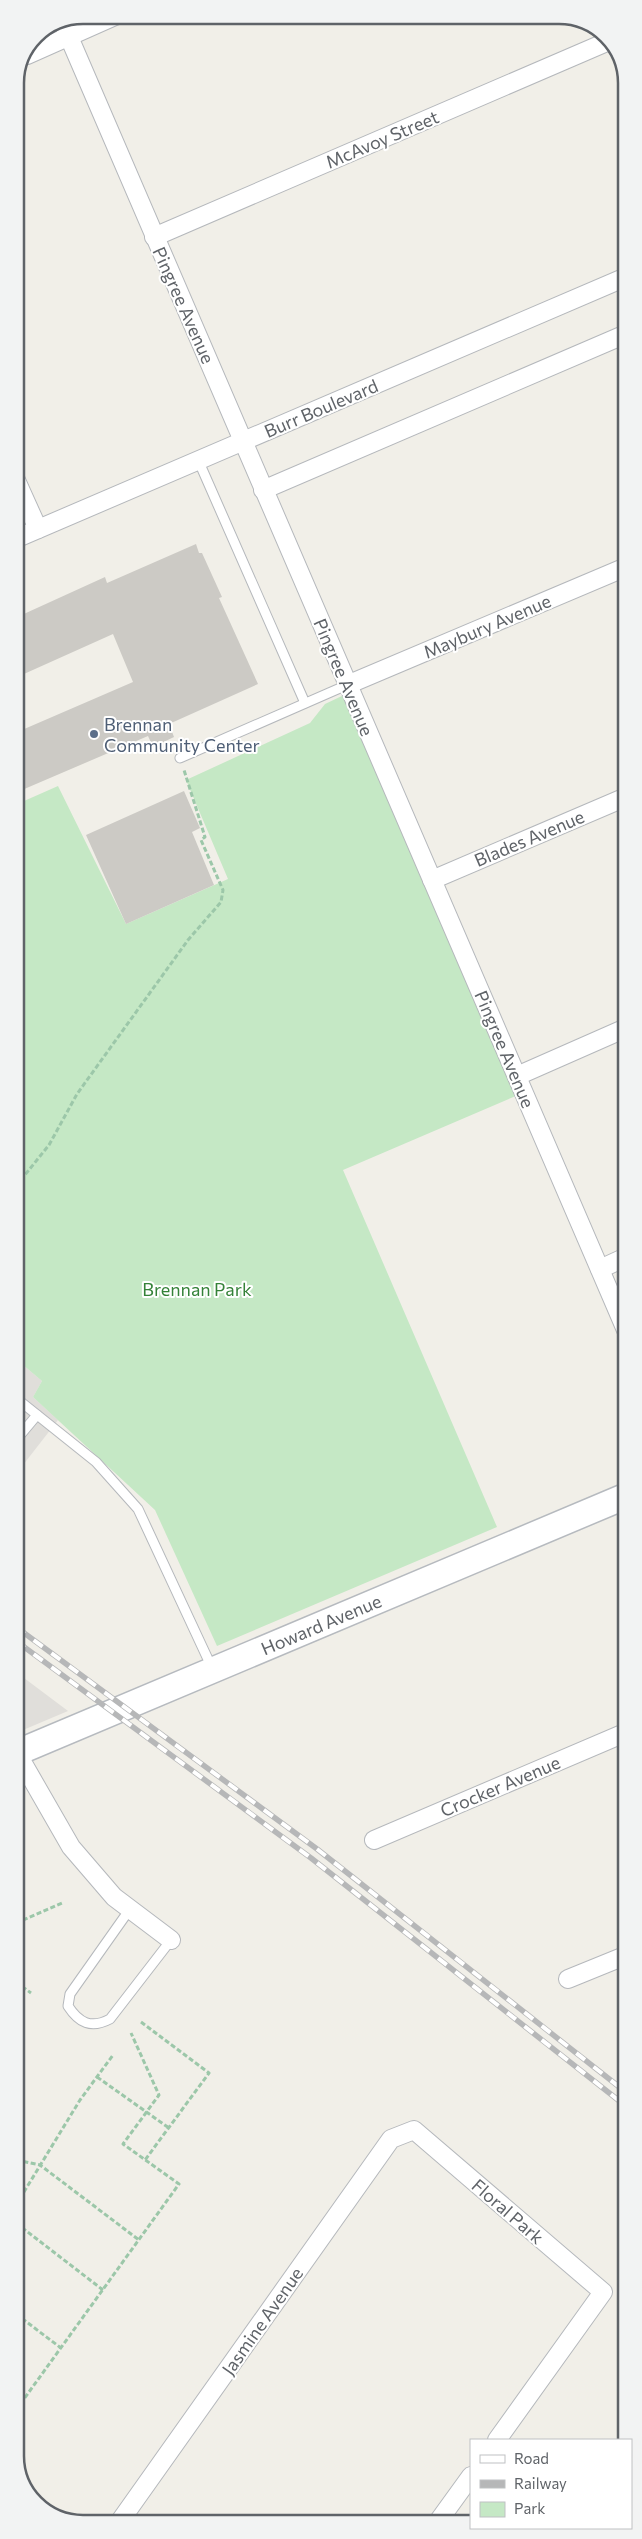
<svg xmlns="http://www.w3.org/2000/svg" width="642" height="2539" font-family="Commissioner,sans-serif">
  <style>
    .industrial { fill: #e0deda }
    .green { fill: #c5e8c5 }
    .building { fill: #cccac5 }
    .lines { fill: none; stroke-linecap: round; stroke-linejoin: round }
    .lane-casing { stroke: #b5b8bc; stroke-width: 11 }
    .street-casing { stroke: #b5b8bc; stroke-width: 20 }
    .secondary-casing { stroke: #b6babf; stroke-width: 28 }
    .path { stroke: #9cc7a9; stroke-width: 3; stroke-dasharray: 5 2.5; stroke-linecap: butt }
    .lane { stroke: #fff; stroke-width: 9 }
    .street { stroke: #fff; stroke-width: 18 }
    .secondary { stroke: #fff; stroke-width: 25 }
    .rail-casing { stroke: #b6b7b8; stroke-width: 5.5 }
    .rail { stroke: #fff; stroke-width: 4; stroke-dasharray: 11; stroke-linecap: butt }
    .service-dot { fill: #5c6f8a; stroke: #fff; stroke-width: 2 }
    .labels { text-anchor: middle; dominant-baseline: central; stroke-width: 4; stroke-linejoin: round; paint-order: stroke }
    .street-label { font-size: 18px; fill: #5f6368; stroke: #fff }
    .service-label { font-size: 18px; fill: #4e5e75; stroke: #fff; text-anchor: start }
    .park-label { font-size: 18px; fill: #348238; stroke: #fff }
    .rim { fill: none; stroke: #5f6368; stroke-width: 2.5 }
  </style>
  <rect width="100%" height="100%" fill="#f1efe8"/>
  <g class="industrial">
    <polygon points="16,1359 42,1381 33,1397 58,1420 16,1474"/>
    <polygon points="16,1672 68,1711 16,1733"/>
  </g>
  <polygon class="green" points="344,695 518,1095 343,1170 497,1527 217,1646 155,1510 33,1397 42,1381 16,1359 15,805 58,786 126,924 228,879 186,780 310,723 325,704"/>
  <g class="building">
    <polygon points="196,544 199,553 202,553 222,597 219,598 258,684 169,724 174,737 153,747 148,736 15,793 15,733 133,682 113,634 15,678 15,618 105,577 107,583"/>
    <polygon points="184,791 200,828 192,832 214,885 126,924 86,835"/>
  </g>
  <g class="lines">
    <g class="lane-casing">
      <g id="lane">
        <polyline points="199,462 305,703"/>
        <polyline points="180,758 347,685"/>
        <polyline points="16,1398 96,1462 138,1509 213,1670"/>
        <polyline points="16,1440 37,1415"/>
        <path d="M 130,1909 L 70,1994 L 68,2006 C 79,2023 91,2029 110,2019 L 171,1940"/>
      </g>
    </g>
    <g class="street-casing">
      <g id="street">
        <polyline points="63,23 626,1330"/>
        <polyline points="27,55 117,15"/>
        <polyline points="154,237 609,41"/>
        <polyline points="15,478 38,529"/>
        <polyline points="263,490 626,334"/>
        <polyline points="15,539 626,277"/>
        <polyline points="347,685 626,567"/>
        <polyline points="432,880 626,797"/>
        <polyline points="517,1076 626,1028"/>
        <polyline points="600,1269 626,1257"/>
        <polyline points="17,1753 71,1847 114,1897 171,1940"/>
        <polyline points="374,1840 627,1732"/>
        <polyline points="568,1979 627,1955"/>
        <polyline points="437,2523 471,2476"/>
        <polyline points="118,2524 391,2139 414,2130 603,2292 497,2440"/>
      </g>
    </g>
    <g class="secondary-casing">
      <g id="secondary">
        <path id="s1" d="M 16,1753 L 626,1496"/>
      </g>
    </g>
    <g class="path">
      <polyline points="16,1186 49,1145 77,1094 188,940 221,902 223,890 201,840 205,837 184,770"/>
      <polyline points="16,1923 62,1903"/>
      <polyline points="16,1982 31,1993"/>
      <polyline points="141,2022 209,2073 145,2160"/>
      <polyline points="97,2077 169,2128"/>
      <polyline points="16,2160 40,2165 139,2240"/>
      <polyline points="16,2205 80,2100 113,2055"/>
      <polyline points="16,2223 103,2290"/>
      <polyline points="16,2314 61,2348"/>
      <polyline points="16,2330 24,2320"/>
      <polyline points="16,2410 179,2184 123,2144 159,2095 131,2033"/>
    </g>
    <use href="#lane" class="lane"/>
    <use href="#street" class="street"/>
    <use href="#secondary" class="secondary"/>
    <g class="rail-casing">
      <g id="rail">
        <polyline points="16,1627 317,1849 627,2093"/>
        <polyline points="16,1641 311,1858 627,2107"/>
      </g>
    </g>
    <use href="#rail" class="rail"/>
  </g>
  <circle class="service-dot" cx="94" cy="734" r="5"/>
  <g class="labels">
    <g class="street-label">
      <text transform="translate(382 139) rotate(-23)">McAvoy Street</text>
      <text transform="translate(184 305) rotate(66)">Pingree Avenue</text>
      <text transform="translate(321 408) rotate(-23)">Burr Boulevard</text>
      <text transform="translate(487 626) rotate(-23)">Maybury Avenue</text>
      <text transform="translate(344 677) rotate(67)">Pingree Avenue</text>
      <text transform="translate(529 838) rotate(-23)">Blades Avenue</text>
      <text transform="translate(505 1049) rotate(67)">Pingree Avenue</text>
      <text stroke="none"><textPath href="#s1" startOffset="331">Howard Avenue</textPath></text>
      <text transform="translate(500 1786) rotate(-23)">Crocker Avenue</text>
      <text transform="translate(508 2211) rotate(41)">Floral Park</text>
      <text transform="translate(262 2321) rotate(-55)">Jasmine Avenue</text>
    </g>
    <g class="service-label">
      <text x="104" y="724">Brennan<tspan x="104" dy="21">Community Center</tspan></text>
    </g>
    <g class="park-label">
      <text x="197" y="1289">Brennan Park</text>
    </g>
  </g>
  <path d="M0 0H642V2539H0ZM83 24H559A59 59 0 0 1 618 83V2456A59 59 0 0 1 559 2515H83A59 59 0 0 1 24 2456V83A59 59 0 0 1 83 24Z" fill="#f2f3f3" fill-rule="evenodd"/>
  <path class="rim" d="M83 24H559A59 59 0 0 1 618 83V2456A59 59 0 0 1 559 2515H83A59 59 0 0 1 24 2456V83A59 59 0 0 1 83 24Z"/>
  <rect x="470" y="2439" width="162" height="90" fill="#ffffff" stroke="#bfc1c3"/>
  <rect x="480" y="2455" width="25" height="8" fill="#ffffff" stroke="#bfc1c3"/>
  <text x="514" y="2464" font-size="15" fill="#5f6368">Road</text>
  <rect x="480" y="2480" width="25" height="8" fill="#b6b7b8" stroke="#bfc1c3"/>
  <text x="514" y="2489" font-size="15" fill="#5f6368">Railway</text>
  <rect x="480" y="2502" width="25" height="15" fill="#c5e8c5" stroke="#bfc1c3"/>
  <text x="514" y="2514" font-size="15" fill="#5f6368">Park</text>
</svg>
